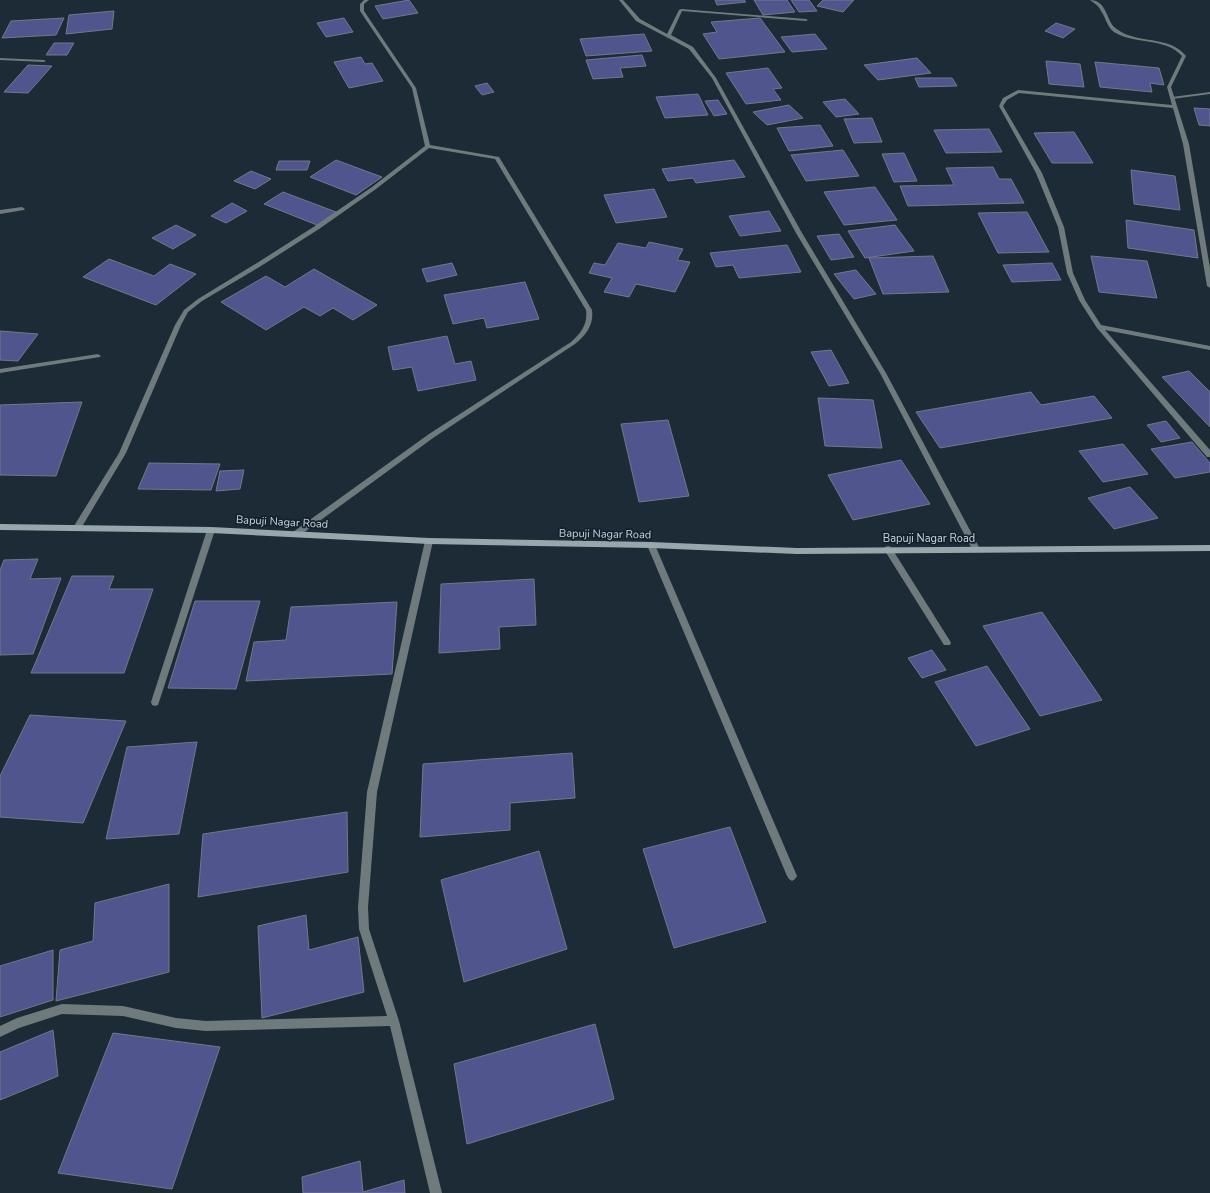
<svg xmlns="http://www.w3.org/2000/svg" width="1210" height="1193" font-family="'Nunito Sans',sans-serif">
  <style>
    .building { fill: #51558e; stroke: #74778a }
    .lines { fill: none; stroke-linecap: round; stroke-linejoin: round }
    .lane { fill: #6f7a7c; fill-rule: evenodd }
    .street { fill: #6f7a7c; fill-rule: evenodd }
    .secondary { fill: #97a8ac; fill-rule: evenodd }
    .labels { text-anchor: middle; dominant-baseline: central; stroke-width: 3.5; stroke-linejoin: round; paint-order: stroke }
    .street-label { font-size: 11px; fill: #cbd4dd; stroke: #13212d }
  </style>
  <rect width="100%" height="100%" fill="#1d2b37"/>
  <g class="building">
    <polygon points="409,0 418,13 383,19 375,6"/>
    <polygon points="715,0 744,0 746,2 717,5"/>
    <polygon points="754,0 787,0 795,12 763,15"/>
    <polygon points="791,0 809,0 817,11 799,12"/>
    <polygon points="823,0 854,0 843,12 817,6"/>
    <polygon points="114,11 112,29 66,34 69,15"/>
    <polygon points="64,18 56,35 2,38 11,21"/>
    <polygon points="344,18 353,32 326,37 317,23"/>
    <polygon points="760,18 785,52 719,59 703,34 717,32 711,22"/>
    <polygon points="1056,23 1075,29 1063,38 1045,31"/>
    <polygon points="644,34 652,51 586,56 580,39"/>
    <polygon points="815,34 827,49 792,52 781,37"/>
    <polygon points="54,43 74,43 67,55 46,55"/>
    <polygon points="642,55 646,66 620,68 623,77 593,79 586,60"/>
    <polygon points="361,57 365,64 372,63 383,81 349,88 334,62"/>
    <polygon points="917,58 931,73 878,80 864,65"/>
    <polygon points="1046,61 1080,64 1084,87 1049,84"/>
    <polygon points="1095,62 1159,68 1164,85 1150,83 1152,92 1100,87"/>
    <polygon points="28,65 52,66 28,93 4,92"/>
    <polygon points="768,68 782,88 773,89 781,100 746,104 726,73"/>
    <polygon points="915,78 952,78 957,86 919,87"/>
    <polygon points="487,83 494,92 482,95 475,86"/>
    <polygon points="698,94 708,115 665,118 656,97"/>
    <polygon points="845,99 859,114 836,117 823,102"/>
    <polygon points="718,100 727,114 714,116 705,101"/>
    <polygon points="789,105 803,118 767,125 753,112"/>
    <polygon points="1194,108 1210,109 1210,126 1199,125"/>
    <polygon points="872,118 882,142 854,143 844,119"/>
    <polygon points="820,125 833,146 789,151 777,128"/>
    <polygon points="989,129 1002,152 946,153 934,130"/>
    <polygon points="1074,132 1093,163 1052,163 1034,133"/>
    <polygon points="843,150 859,176 806,181 791,155"/>
    <polygon points="904,153 917,181 894,182 882,154"/>
    <polygon points="336,160 382,177 356,195 310,177"/>
    <polygon points="734,160 745,177 696,183 693,178 668,181 662,169"/>
    <polygon points="279,161 310,161 307,170 276,170"/>
    <polygon points="993,167 999,179 1011,179 1024,203 908,206 900,186 954,185 946,168"/>
    <polygon points="1131,170 1175,176 1180,210 1134,204"/>
    <polygon points="251,171 271,179 255,189 234,181"/>
    <polygon points="875,187 897,220 844,225 824,192"/>
    <polygon points="654,189 667,217 616,223 604,195"/>
    <polygon points="283,192 336,212 317,225 264,204"/>
    <polygon points="232,203 247,211 226,223 211,216"/>
    <polygon points="769,211 781,231 740,236 729,216"/>
    <polygon points="1027,212 1049,252 998,253 978,213"/>
    <polygon points="1126,220 1194,230 1198,258 1128,248"/>
    <polygon points="176,225 196,235 173,249 152,238"/>
    <polygon points="895,225 914,251 865,258 848,231"/>
    <polygon points="839,234 854,257 831,260 817,236"/>
    <polygon points="649,242 683,249 677,260 690,262 675,292 636,284 629,297 604,292 612,278 589,273 594,263 605,265 618,243 646,248"/>
    <polygon points="787,245 801,272 739,278 733,265 716,267 710,253"/>
    <polygon points="933,256 949,292 883,294 869,258"/>
    <polygon points="1091,256 1147,261 1157,298 1099,292"/>
    <polygon points="109,259 154,276 170,264 196,274 156,305 83,277"/>
    <polygon points="452,263 457,275 427,282 422,269"/>
    <polygon points="1052,263 1061,280 1012,282 1003,265"/>
    <polygon points="314,269 377,305 353,320 333,308 320,316 304,307 266,330 221,302 266,276 285,287"/>
    <polygon points="856,270 876,294 854,299 834,274"/>
    <polygon points="525,282 539,319 487,328 484,318 453,324 444,295"/>
    <polygon points="0,331 38,334 18,361 0,360"/>
    <polygon points="447,336 455,364 471,361 476,380 418,391 412,367 393,370 388,347"/>
    <polygon points="831,350 849,383 829,386 811,352"/>
    <polygon points="1189,371 1210,392 1210,427 1162,377"/>
    <polygon points="1031,392 1041,405 1094,396 1112,418 940,448 916,412"/>
    <polygon points="818,398 873,400 882,448 825,446"/>
    <polygon points="82,402 56,476 0,475 0,405"/>
    <polygon points="668,420 689,496 639,502 621,424"/>
    <polygon points="1166,421 1180,438 1161,442 1147,425"/>
    <polygon points="1192,442 1210,463 1210,472 1175,478 1151,449"/>
    <polygon points="1123,444 1148,474 1103,482 1079,451"/>
    <polygon points="901,460 930,504 853,520 828,475"/>
    <polygon points="149,463 220,464 211,490 138,489"/>
    <polygon points="244,470 240,489 216,491 220,471"/>
    <polygon points="1130,487 1158,518 1114,529 1088,498"/>
    <polygon points="38,559 30,579 61,578 33,654 0,655 0,570 4,560"/>
    <polygon points="72,576 114,576 109,589 153,589 124,673 31,673"/>
    <polygon points="534,579 536,625 499,627 500,649 439,653 441,584"/>
    <polygon points="195,601 260,601 236,689 168,688"/>
    <polygon points="397,602 392,674 246,681 254,642 286,640 291,607"/>
    <polygon points="1042,612 1102,700 1040,716 983,626"/>
    <polygon points="932,650 946,670 922,678 908,658"/>
    <polygon points="987,666 1030,729 976,746 935,682"/>
    <polygon points="30,715 126,721 83,823 0,817 0,776"/>
    <polygon points="197,742 179,834 106,839 127,747"/>
    <polygon points="572,753 575,798 510,803 510,830 420,837 423,764"/>
    <polygon points="347,812 348,872 198,897 203,834"/>
    <polygon points="730,827 766,922 674,948 643,849"/>
    <polygon points="539,851 567,949 464,982 441,880"/>
    <polygon points="169,884 169,972 56,1001 60,950 93,941 95,903"/>
    <polygon points="306,915 309,950 358,937 364,992 262,1018 258,926"/>
    <polygon points="53,950 53,1000 0,1017 0,966"/>
    <polygon points="595,1024 614,1099 467,1144 454,1064"/>
    <polygon points="53,1030 58,1076 0,1100 0,1052"/>
    <polygon points="113,1033 220,1047 172,1189 58,1173"/>
    <polygon points="360,1161 363,1192 404,1180 405,1193 303,1193 302,1177"/>
  </g>
  <g class="lines">
    <g class="lane">
      <polygon points="1210,92 1210,94 1172,99 1170,98 1172,97"/>
      <polygon points="651,542 655,545 797,876 795,879 792,881 789,879 787,876 647,545"/>
      <polygon points="888,546 891,547 950,641 951,643 950,645 944,645 885,551 884,549 885,547"/>
    </g>
    <g class="street">
      <path d="M 364,0 L 369,0 L 364,4 L 364,11 L 416,88 L 430,145 L 499,157 L 592,310 C 594,325 586,335 575,344 L 433,438 L 299,536 L 293,536 L 292,534 L 293,532 L 429,434 L 571,342 C 581,333 588,324 586,310 L 495,159 L 429,148 L 376,189 L 319,229 L 261,266 L 202,301 L 188,312 L 181,325 L 126,453 L 80,530 L 74,530 L 73,528 L 74,526 L 119,453 L 175,325 L 184,310 L 198,299 L 257,263 L 315,226 L 372,187 L 425,146 L 412,88 L 360,11 L 360,4 Z"/>
      <polygon points="619,0 623,0 640,19 667,34 679,10 681,9 806,19 808,20 806,21 682,11 671,35 693,47 716,78 802,233 886,373 980,549 979,551 973,551 880,373 796,233 712,78 689,49 636,21"/>
      <path d="M 1090,0 C 1105,0 1106,16 1113,26 C 1116,29 1120,31 1123,33 C 1144,43 1171,37 1186,56 L 1171,87 L 1189,144 L 1210,268 L 1210,288 L 1207,286 L 1183,144 L 1173,108 L 1019,93 L 1007,100 L 1003,106 L 1042,173 L 1064,227 L 1073,273 L 1085,300 L 1101,325 L 1210,346 L 1210,350 L 1105,330 L 1210,450 L 1210,457 L 1207,457 L 1097,328 L 1079,300 L 1067,273 L 1058,227 L 1036,173 L 999,106 L 1003,98 L 1018,90 L 1172,105 L 1167,87 L 1182,56 C 1165,37 1135,45 1114,32 C 1107,27 1106,18 1101,11 C 1099,6 1094,3 1090,0 Z"/>
      <polygon points="0,58 44,60 46,61 44,62 0,60"/>
      <polygon points="22,207 25,209 24,210 0,214 0,210"/>
      <polygon points="98,354 101,356 100,357 0,373 0,369"/>
      <polygon points="211,527 215,530 159,702 158,705 155,706 152,705 151,702 207,530"/>
      <polygon points="429,538 433,541 377,792 368,907 369,929 399,1021 442,1193 430,1193 390,1026 206,1031 176,1028 123,1016 62,1014 19,1028 0,1037 0,1026 17,1018 62,1004 123,1006 176,1018 206,1021 387,1016 359,929 358,907 367,792 425,541"/>
    </g>
    <polygon class="secondary" points="0,524 211,527 429,538 651,542 797,548 1210,545 1210,551 797,554 651,548 429,544 211,533 0,530"/>
  </g>
  <g class="labels">
    <g class="street-label">
      <text transform="translate(282 522) rotate(3)">Bapuji Nagar Road</text>
      <text transform="translate(605 534) rotate(1)">Bapuji Nagar Road</text>
      <text x="929" y="538">Bapuji Nagar Road</text>
    </g>
  </g>
</svg>
